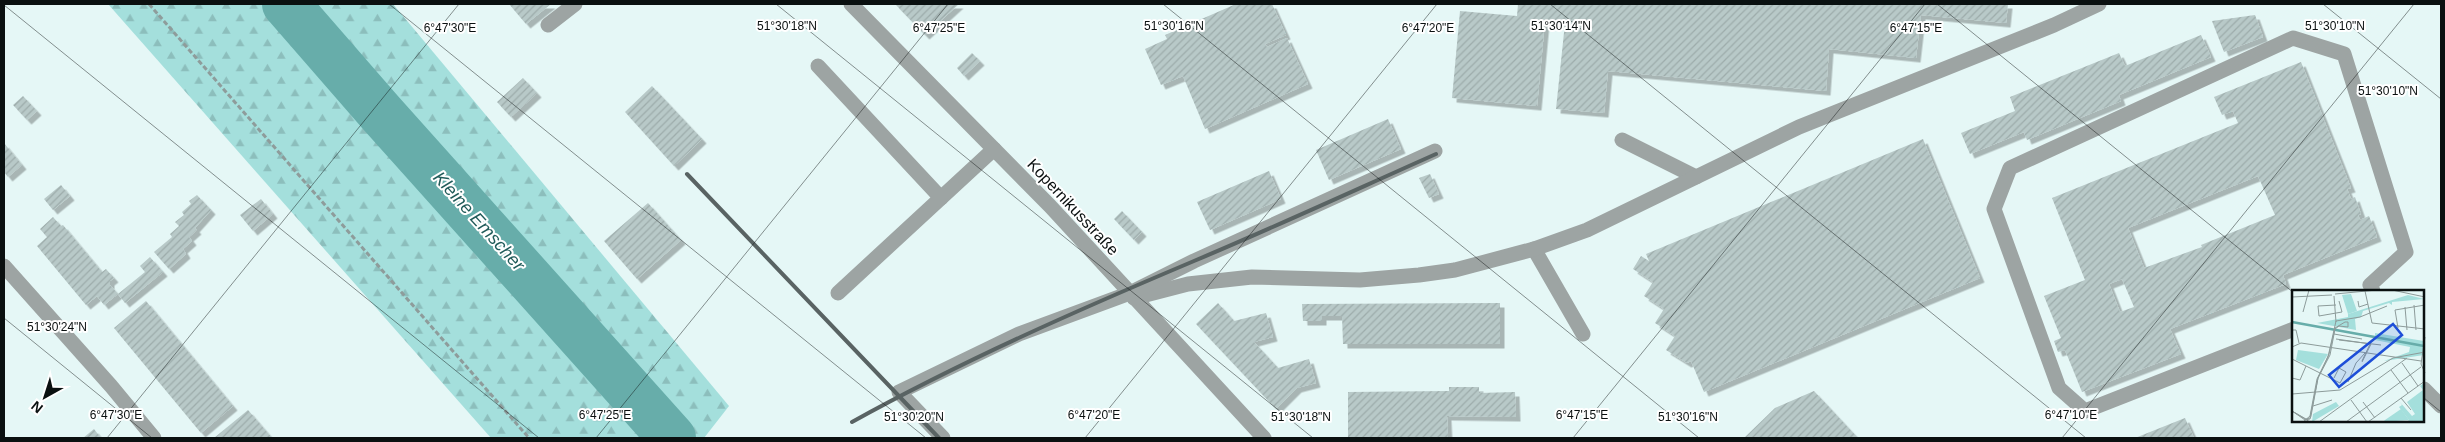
<svg xmlns="http://www.w3.org/2000/svg" width="2445" height="442" font-family="Helvetica,sans-serif">
  <style>
    .forest { fill: url(#forest-firs) }
    .lines { fill: none; stroke-linecap: round; stroke-linejoin: round }
    .river { stroke: #67adaa; stroke-width: 48 }
    .building { fill: url(#building-hatch); fill-rule: evenodd; filter: url(#shadow) }
    .path { stroke: #8e9c9b; stroke-width: 3; stroke-dasharray: 5 2.5; stroke-linecap: butt }
    .minor { stroke: #9da4a3; stroke-width: 15 }
    .rail { stroke: #596363; stroke-width: 4 }
    .ticks { fill: none; stroke: #0a1010; stroke-width: 1; stroke-opacity: 0.45 }
    .labels { text-anchor: middle; dominant-baseline: central; stroke-width: 4; stroke-linejoin: round; paint-order: stroke }
    .street-label { font-size: 16px; fill: #0a1010; stroke: #fff }
    .water-label { font-size: 18px; font-style: italic; fill: #215c5a; stroke: #fff }
    .inset-river { fill: none; stroke: #67adaa; stroke-width: 2.5 }
    .inset-road { fill: none; stroke: #8d9b9a; stroke-width: 1 }
    .view { fill: #1d4ed8; fill-opacity: 0.15; stroke: #1d4ed8; stroke-width: 2.5 }
    .inset-edge { fill: none; stroke: #0a1010; stroke-width: 2.5 }
    .ticks-label { font-size: 12px; text-anchor: middle; fill: #0a1010; stroke: #fff; stroke-width: 4; stroke-linejoin: round; paint-order: stroke }
  </style>
  <defs>
    <pattern id="forest-firs" width="22" height="20" patternUnits="userSpaceOnUse" patternTransform="scale(1.25)"><rect width="22" height="20" fill="#a4dfdc"/><path d="M5 1l3.5 6h-7zM16 11l3.5 6h-7z" fill="#8cbebc"/></pattern>
    <pattern id="building-hatch" width="6" height="6" patternUnits="userSpaceOnUse" patternTransform="scale(1.25)"><rect width="6" height="6" fill="#b8c9c8"/><path d="M-1 1l2-2M0 6l6-6M5 7l2-2" fill="none" stroke="#9dacab"/></pattern>
    <filter id="shadow"><feDropShadow dx="4.5" dy="4.5" stdDeviation="0" flood-color="#0004"/></filter>
  </defs>
  <rect width="100%" height="100%" fill="#e5f7f6"/>
  <polygon class="forest" points="108,4 393,4 729,406 704,438 491,438"/>
  <g class="lines">
    <polyline class="river" points="286,4 380,112 672,438"/>
  </g>
  <g class="building">
    <polygon points="509,4 551,4 526,24"/>
    <polygon points="895,4 959,4 925,35"/>
    <polygon points="1236,4 1272,4 1286,35 1265,44 1267,47 1287,38 1308,84 1205,129 1183,76 1161,85 1145,49 1167,39 1165,35"/>
    <polygon points="1518,4 2008,4 2006,23 1921,15 1916,58 1829,49 1826,91 1608,71 1604,113 1556,109 1565,23 1545,21 1537,106 1452,98 1460,11 1517,16"/>
    <polygon points="2255,15 2263,37 2224,52 2212,21"/>
    <polygon points="2201,35 2211,57 2119,95 2121,101 2027,140 2024,132 1970,154 1961,133 2015,111 2010,97 2119,53 2125,66"/>
    <polygon points="972,53 980,61 964,76 957,68"/>
    <path d="M 2301,62 L 2351,188 L 2347,189 L 2351,199 L 2355,197 L 2361,214 L 2358,215 L 2360,220 L 2369,216 L 2377,237 L 2283,275 L 2286,284 L 2170,329 L 2181,354 L 2082,392 L 2065,350 L 2058,352 L 2054,341 L 2061,338 L 2044,296 L 2085,280 L 2052,198 L 2238,123 L 2233,111 L 2222,115 L 2214,97 ZM 2258,176 L 2275,215 L 2201,245 L 2202,247 L 2144,268 L 2128,228 ZM 2122,279 L 2134,307 L 2120,312 L 2109,284 Z"/>
    <polygon points="523,78 537,93 511,117 497,102"/>
    <polygon points="652,86 702,139 674,166 625,112"/>
    <polygon points="23,96 37,111 27,120 13,105"/>
    <polygon points="1388,119 1401,149 1329,180 1316,150"/>
    <polygon points="1923,139 1980,278 1704,392 1691,361 1687,363 1666,350 1675,336 1655,323 1664,309 1644,296 1653,282 1633,269 1641,256 1649,261 1646,254"/>
    <polygon points="4,143 22,165 8,177 4,172"/>
    <polygon points="1269,171 1281,199 1210,230 1197,202"/>
    <polygon points="1430,174 1439,194 1429,198 1419,178"/>
    <polygon points="61,185 70,196 53,210 44,199"/>
    <polygon points="197,195 211,210 195,228 197,230 189,237 192,241 183,249 186,254 169,269 154,252 172,237 170,234 179,226 175,222 184,215 182,212 191,204 189,201"/>
    <polygon points="261,199 273,214 253,231 240,215"/>
    <polygon points="648,203 681,240 637,279 604,241"/>
    <polygon points="1122,211 1142,232 1134,240 1114,219"/>
    <polygon points="53,217 61,226 63,225 102,272 106,269 114,278 110,281 110,285 118,294 145,272 140,266 150,257 163,272 125,303 118,294 104,305 97,296 86,305 37,246 47,237 40,229"/>
    <polygon points="146,301 233,406 201,433 114,328"/>
    <polygon points="1218,303 1234,321 1266,313 1273,337 1254,342 1278,368 1309,359 1316,383 1297,388 1276,409 1196,324"/>
    <polygon points="1500,303 1500,344 1343,344 1342,316 1322,316 1322,321 1303,321 1302,304"/>
    <polygon points="1449,387 1479,387 1479,393 1515,392 1516,417 1447,416 1448,438 1348,438 1348,392 1449,391"/>
    <polygon points="1814,391 1858,438 1744,438 1775,408"/>
    <polygon points="248,410 272,438 214,438"/>
    <polygon points="2185,418 2194,438 2135,438"/>
    <polygon points="94,429 101,438 83,438"/>
  </g>
  <g class="lines">
    <polyline class="path" points="149,4 529,438"/>
    <g class="minor">
      <polyline points="851,4 1050,206 1264,438"/>
      <polyline points="548,25 575,4"/>
      <polyline points="818,66 941,198"/>
      <polyline points="1622,140 1696,177"/>
      <polyline points="1534,249 1583,334"/>
      <polyline points="4,266 111,386 154,438"/>
      <polyline points="838,293 994,149"/>
      <polyline points="1134,298 1188,284 1252,277 1360,280 1419,275 1455,270 1534,249 1587,230 1799,127 2054,25 2099,4"/>
      <polyline points="2294,329 2085,411 2059,388 1994,209 2010,168 2293,38 2344,54 2406,252 2370,285 2373,291"/>
      <polyline points="2424,389 2441,406"/>
      <polyline points="943,438 899,392 1019,334 1130,293 1194,261 1435,151"/>
    </g>
    <g class="rail">
      <polyline points="687,174 939,438"/>
      <path d="M 852,422 C 962,361 1078,310 1194,261 C 1275,227 1355,190 1436,154"/>
    </g>
  </g>
  <path class="ticks" d="M 389,4 L 926,438M 776,4 L 1313,438M 1163,4 L 1699,438M 1550,4 L 2086,438M 1937,4 L 2294,293M 2323,4 L 2441,99M 4,5 L 539,438M 4,318 L 152,438M 2424,398 L 2441,412M 107,438 L 459,4M 596,438 L 948,4M 1085,438 L 1437,4M 1573,438 L 1925,4M 2062,438 L 2414,4"/>
  <g class="labels">
    <g class="street-label">
      <text transform="translate(1073 207) rotate(47)">Kopernikusstraße</text>
    </g>
    <g class="water-label">
      <text transform="translate(479 221) rotate(48)">Kleine Emscher</text>
    </g>
  </g>
  <g transform="translate(2292 290)">
    <rect width="132" height="132" fill="#e5f7f6"/>
    <path d="M 44,112 L 47,116 L 20,132 L 21,124 Z" fill="#a4dfdc"/>
    <path d="M 83,43 L 132,51 L 132,65 L 92,71 L 117,62 L 118,57 L 83,50 Z" fill="#a4dfdc"/>
    <path d="M 116,5 L 132,9 L 100,12 L 100,15 L 97,13 L 71,21 L 69,27 L 63,29 L 64,40 L 25,33 L 56,27 L 56,24 ZM 132,93 L 132,132 L 114,132 L 117,130 L 107,117 L 110,115 L 107,111 L 120,126 L 123,124 L 115,112 L 131,100 L 128,96 Z" fill="#a4dfdc"/>
    <path d="M 59,4 L 65,21 L 56,24 L 50,5 ZM 6,60 L 36,64 L 27,79 L 4,70 ZM 109,119 L 117,130 L 91,132 L 93,130 Z" fill="#a4dfdc"/>
    <path class="inset-river" d="M 0,32 L 132,56"/>
    <path class="inset-road" d="M 100,0 L 133,7M 73,1 L 80,33 L 133,39M 43,4 L 85,0M 42,6 L 44,32M 0,7 L 40,5M 66,11 L 67,17 L 76,14M 44,15 L 26,16 L 27,26 L 50,22 L 47,11M 122,15 L 124,40M 113,17 L 115,40M 11,22 L 17,0M 44,31 L 68,27 L 95,16M 106,38 L 103,20 L 133,15M 0,40 L 4,40 L 7,53M 42,44 L 70,49M 133,47 L 129,74 L 133,83M 44,49 L 79,54 L 70,72M 47,50 L 89,55M 0,57 L 9,53 L 129,71M 0,69 L 48,93 L 54,82 L 47,78 L 42,88M 70,71 L 79,52M 110,73 L 126,96M 99,80 L 116,103M 0,88 L 8,90 L 14,76M 56,92 L 64,73 L 73,63M 0,104 L 48,100 L 101,68 L 133,62M 109,108 L 119,120M 59,110 L 75,132M 71,112 L 83,128M 21,116 L 40,110M 0,121 L 18,132M 0,121 L 14,129 L 18,128 L 26,88 L 37,64 L 43,38 L 53,32 L 56,32 L 56,37 L 47,36 L 43,39 L 38,65 L 26,88 L 19,126 L 18,129 L 13,130 L 0,121M 11,132 L 18,126 L 25,89 L 36,67 L 44,31M 27,132 L 115,68M 54,132 L 129,77M 76,132 L 133,91"/>
    <path class="view" d="M 101,34 L 110,45 L 47,97 L 37,85 Z"/>
    <rect width="132" height="132" class="inset-edge"/>
  </g>
  <g class="ticks-label">
    <text x="787" y="30">51°30'18"N</text>
    <text x="1174" y="30">51°30'16"N</text>
    <text x="1561" y="30">51°30'14"N</text>
    <text x="2335" y="30">51°30'10"N</text>
    <text x="450" y="32">6°47'30"E</text>
    <text x="939" y="32">6°47'25"E</text>
    <text x="1428" y="32">6°47'20"E</text>
    <text x="1916" y="32">6°47'15"E</text>
    <text x="2388" y="95">51°30'10"N</text>
    <text x="57" y="331">51°30'24"N</text>
    <text x="116" y="419">6°47'30"E</text>
    <text x="605" y="419">6°47'25"E</text>
    <text x="1094" y="419">6°47'20"E</text>
    <text x="1582" y="419">6°47'15"E</text>
    <text x="2071" y="419">6°47'10"E</text>
    <text x="914" y="421">51°30'20"N</text>
    <text x="1301" y="421">51°30'18"N</text>
    <text x="1688" y="421">51°30'16"N</text>
  </g>
  <rect width="2445" height="442" fill="none" stroke="#0a1010" stroke-width="10"/>
  <g transform="translate(45 397) rotate(219)" stroke="#ffffff" stroke-width="4" paint-order="stroke">
  <path d="M0-4L9 19L0 12L-9 19Z" fill="#0a1010"/>
  <text y="-8" font-size="14" font-weight="bold" text-anchor="middle" fill="#0a1010">N</text>
  </g>
</svg>
